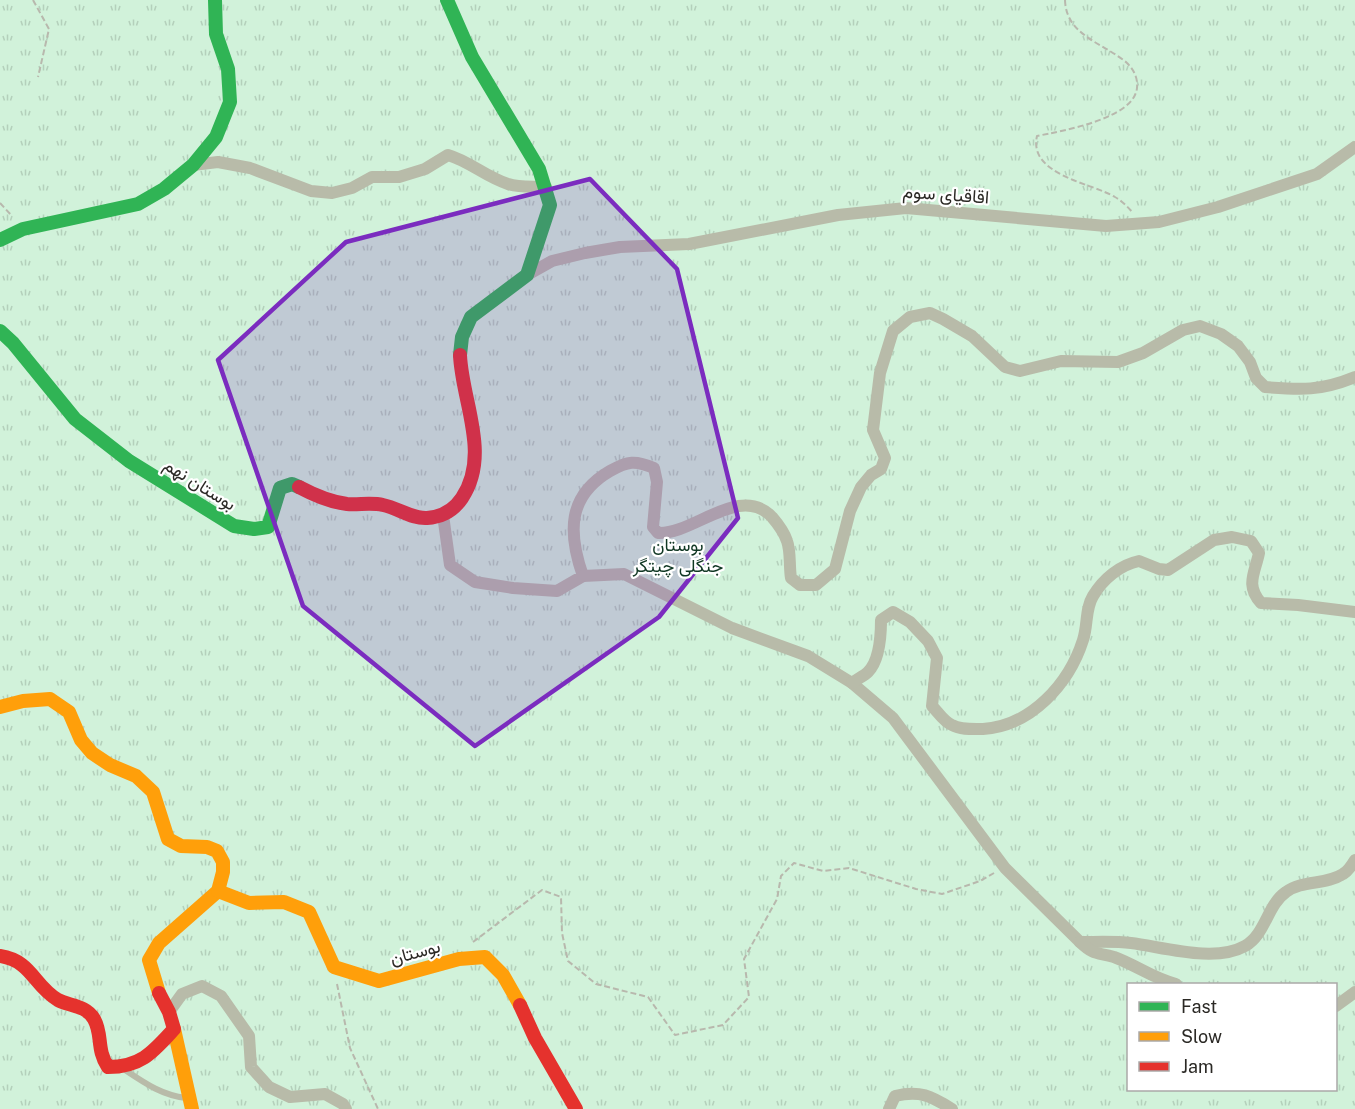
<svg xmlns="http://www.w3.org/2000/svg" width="1355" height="1109" font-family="'Public Sans',Vazirmatn,sans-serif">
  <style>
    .grass { fill: url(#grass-tufts); fill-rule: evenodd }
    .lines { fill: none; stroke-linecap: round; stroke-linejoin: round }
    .path { stroke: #b8b8ad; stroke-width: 2; stroke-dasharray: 6 3; stroke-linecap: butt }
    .lane { stroke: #b8bba9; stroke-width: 6 }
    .street { stroke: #b8bba9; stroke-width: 12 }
    .fast { stroke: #30b455; stroke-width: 14 }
    .slow { stroke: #ff9f0a; stroke-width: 14 }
    .jam { stroke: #e5322d; stroke-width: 14 }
    .marked { fill: #7b2cbf; fill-opacity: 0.2; stroke: #7b2cbf; stroke-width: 4.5; stroke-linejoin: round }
    .labels { text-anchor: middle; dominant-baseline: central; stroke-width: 4.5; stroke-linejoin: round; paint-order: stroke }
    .street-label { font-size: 18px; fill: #2b2925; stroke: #fff }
    .park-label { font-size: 18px; fill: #103723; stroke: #fff }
  </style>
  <defs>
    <pattern id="grass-tufts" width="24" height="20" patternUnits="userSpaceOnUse" patternTransform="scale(1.5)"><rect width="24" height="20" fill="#d1f2da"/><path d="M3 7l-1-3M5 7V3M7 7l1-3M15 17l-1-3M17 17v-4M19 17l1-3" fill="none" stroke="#b4d0bb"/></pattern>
  </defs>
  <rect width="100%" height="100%" fill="#faf7f2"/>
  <path class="grass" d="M 0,0 L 1355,0 L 1355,1109 L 0,1109 ZM 1128,984 L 1336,984 L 1336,1090 L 1128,1090 Z"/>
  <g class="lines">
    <g class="path">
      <polyline points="33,0 49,29 38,77"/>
      <path d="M 1065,0 C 1066,36 1104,43 1127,63 C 1134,70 1138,78 1137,88 C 1134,119 1061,131 1037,136 C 1028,175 1092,183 1115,197 C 1122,201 1128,207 1133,213"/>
      <polyline points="0,203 12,216"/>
      <polyline points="473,942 542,890 561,897 562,933 568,961 596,984 648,997 675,1035 723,1025 749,997 744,959 777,899 781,876 794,863 823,871 849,868 916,889 942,894 980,881 994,873"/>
      <polyline points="337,984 350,1048 378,1109"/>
    </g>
    <path class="lane" d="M 125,1070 C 146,1084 162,1095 186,1098"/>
    <g class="street">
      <path d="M 193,165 L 218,162 L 250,168 L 311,191 L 332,193 L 352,188 L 372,177 L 399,177 L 425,169 L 448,155 C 469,161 486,177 508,184 C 519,188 534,186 546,187"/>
      <polyline points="527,275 552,261 585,253 620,247 689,244 838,215 906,208 1106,226 1159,222 1218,207 1317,174 1355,147"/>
      <path d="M 443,515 L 450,565 L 475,582 L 513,588 L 557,591 L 583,576 C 568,533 567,496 610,471 C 628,461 635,460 654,468 L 657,482 L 653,527 L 658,533 C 693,535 740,483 772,517 C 778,524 784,532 787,541 C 791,552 789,566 791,578 L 800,585 L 816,585 L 835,569 L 850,511 L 861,487 L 871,475 L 881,469 L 885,458 L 873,430 L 880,373 L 893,331 L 910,317 L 930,313 L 943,319 L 972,336 L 1005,367 L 1020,371 L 1061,361 L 1118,362 L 1143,353 L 1183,330 L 1200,326 L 1221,334 L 1238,346 L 1250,362 L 1256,378 L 1265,387 C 1301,390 1321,391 1355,377"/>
      <path d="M 583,576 L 624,574 L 732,628 L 808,656 L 852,683 L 893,718 L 1005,868 L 1080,942 C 1097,942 1115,941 1131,943 C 1163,947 1215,963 1245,946 C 1266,934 1267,905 1286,892 C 1302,880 1326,885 1343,874 C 1348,871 1352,865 1355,860"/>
      <path d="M 852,683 C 857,679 864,676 868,672 C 880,660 881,636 881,620 L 893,612 L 910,622 L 928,641 L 937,658 L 932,706 C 938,712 944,722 952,725 C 961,730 973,729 983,729 C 1031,726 1069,684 1083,640 C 1088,625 1085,609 1093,596 C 1103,579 1120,565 1139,561 L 1159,569 L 1168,570 L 1214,540 L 1232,537 L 1251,541 L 1259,553 C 1255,573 1245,585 1261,603 L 1298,605 L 1355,612"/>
      <path d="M 1080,942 C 1095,956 1097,952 1114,957 C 1136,965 1154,979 1176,984"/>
      <polyline points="1336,1006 1355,992"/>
      <polyline points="169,1012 182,994 202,986 221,996 249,1036 251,1067 269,1087 290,1097 325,1094 343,1104 346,1109"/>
      <path d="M 889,1109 L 895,1096 C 920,1090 931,1096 952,1109"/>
    </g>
    <g class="fast">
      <polyline points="447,0 472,57 539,169 550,205 527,275 471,317 462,337 460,355"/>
      <polyline points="0,240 23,229 138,204 164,189 193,165 216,137 230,102 228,69 216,34 215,0"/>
      <polyline points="0,331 13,343 75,419 129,461 234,526 254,529 268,527 280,488 292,484 299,487"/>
    </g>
    <g class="slow">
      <polyline points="0,707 23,701 50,699 69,712 81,740 92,753 110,765 136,776 153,792 168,839 181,846 207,847 217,851 223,862 223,872 218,891 159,943 149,960 159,993"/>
      <polyline points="218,891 249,903 284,902 309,912 334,967 379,981 459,959 485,957 503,975 520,1005"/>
      <polyline points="174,1029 192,1109"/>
    </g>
    <g class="jam">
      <path d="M 299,487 C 314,495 330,502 347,504 C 359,505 371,502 383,505 C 398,508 412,519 427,518 C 442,517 454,510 462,498 C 491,454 462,402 460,355"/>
      <path d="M 0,956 C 32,961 33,985 58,1000 C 69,1006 86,1005 94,1019 C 103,1035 96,1049 108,1067 C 141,1067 153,1052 174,1029 L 169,1012 L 159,993"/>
      <polyline points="520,1005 535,1038 576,1109"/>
    </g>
  </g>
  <path class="marked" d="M 590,179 L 677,269 L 738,518 L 659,617 L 475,746 L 303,606 L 218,360 L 346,242 Z"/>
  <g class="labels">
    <g class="street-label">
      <text transform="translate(946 194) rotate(4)">اقاقیای سوم</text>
      <text transform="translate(200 484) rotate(32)">بوستان نهم</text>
      <text transform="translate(415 952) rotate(-15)">بوستان</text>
    </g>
    <g class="park-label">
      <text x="678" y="544">بوستان<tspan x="678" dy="21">جنگلی چیتگر</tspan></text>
    </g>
  </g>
  <rect x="1127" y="983" width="210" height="108" fill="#ffffff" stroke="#aaa9a8" stroke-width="1.5"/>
  <rect x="1139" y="1002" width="30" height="9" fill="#30b455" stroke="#aaa9a8" stroke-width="1.5"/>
  <text x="1181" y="1013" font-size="18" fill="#2b2925">Fast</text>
  <rect x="1139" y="1032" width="30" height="9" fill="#ff9f0a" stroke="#aaa9a8" stroke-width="1.5"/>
  <text x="1181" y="1043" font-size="18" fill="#2b2925">Slow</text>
  <rect x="1139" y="1062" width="30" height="9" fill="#e5322d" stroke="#aaa9a8" stroke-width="1.5"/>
  <text x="1181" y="1073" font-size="18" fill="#2b2925">Jam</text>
</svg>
